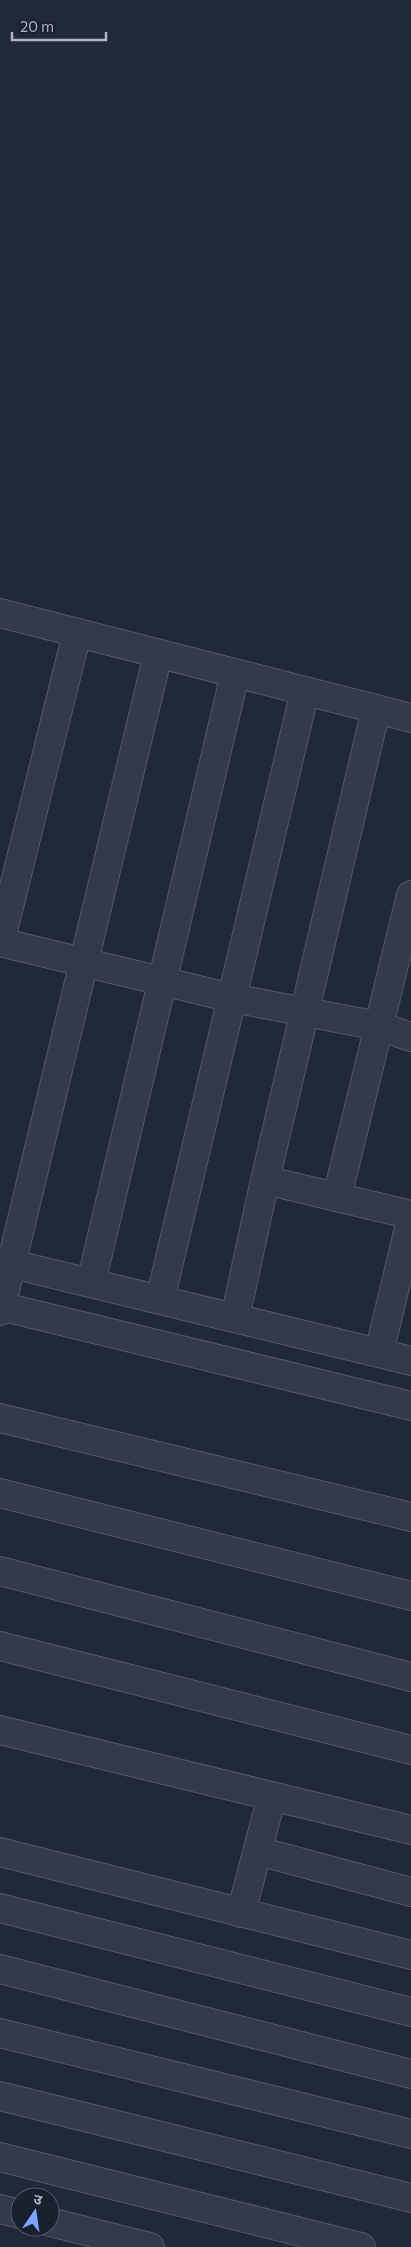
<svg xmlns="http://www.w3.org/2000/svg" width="411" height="2247" font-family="Commissioner,'Noto Sans Devanagari',sans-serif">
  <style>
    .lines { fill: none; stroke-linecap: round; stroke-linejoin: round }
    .minor-casing { stroke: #515867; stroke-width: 30 }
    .minor { stroke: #333b4a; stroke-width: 28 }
  </style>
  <rect width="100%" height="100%" fill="#1f2939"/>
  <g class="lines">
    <g class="minor-casing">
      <g id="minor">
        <polyline points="0,613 411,718"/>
        <polyline points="0,942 232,998 379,1026 411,1037"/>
        <polyline points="0,943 77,633"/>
        <polyline points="265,1180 411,1215"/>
        <polyline points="337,1197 411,895"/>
        <polyline points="0,1261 411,1361"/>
        <polyline points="91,1283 235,674"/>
        <polyline points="160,1300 305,691"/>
        <polyline points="0,1306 411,1406"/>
        <polyline points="0,1311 158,654"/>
        <polyline points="235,1318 265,1180 376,709"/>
        <polyline points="379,1353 411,1220"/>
        <polyline points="0,1418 411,1517"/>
        <polyline points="0,1493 411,1596"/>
        <polyline points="0,1571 411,1677"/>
        <polyline points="0,1646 411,1750"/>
        <polyline points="0,1730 411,1830"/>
        <polyline points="258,1851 411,1892"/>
        <polyline points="0,1852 411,1955"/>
        <polyline points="0,1908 411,2012"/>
        <polyline points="241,1913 272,1796"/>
        <polyline points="0,1969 411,2074"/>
        <polyline points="0,2033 411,2134"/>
        <polyline points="0,2096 411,2198"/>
        <polyline points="0,2157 361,2247"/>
        <polyline points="0,2209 20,2214"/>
        <polyline points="50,2222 150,2247"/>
      </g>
    </g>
    <use href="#minor" class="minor"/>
  </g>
  <g transform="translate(35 2212) rotate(13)"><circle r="24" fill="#19202e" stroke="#545c6b"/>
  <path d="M0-4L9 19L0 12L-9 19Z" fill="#7ba5fe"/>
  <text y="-8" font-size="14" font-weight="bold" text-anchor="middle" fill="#adb5c6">उ</text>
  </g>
  <path d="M12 32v8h94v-8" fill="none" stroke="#adb5c6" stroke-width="2.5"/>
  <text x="20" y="32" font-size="15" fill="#adb5c6" stroke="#19202e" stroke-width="4" paint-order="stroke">20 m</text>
</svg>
